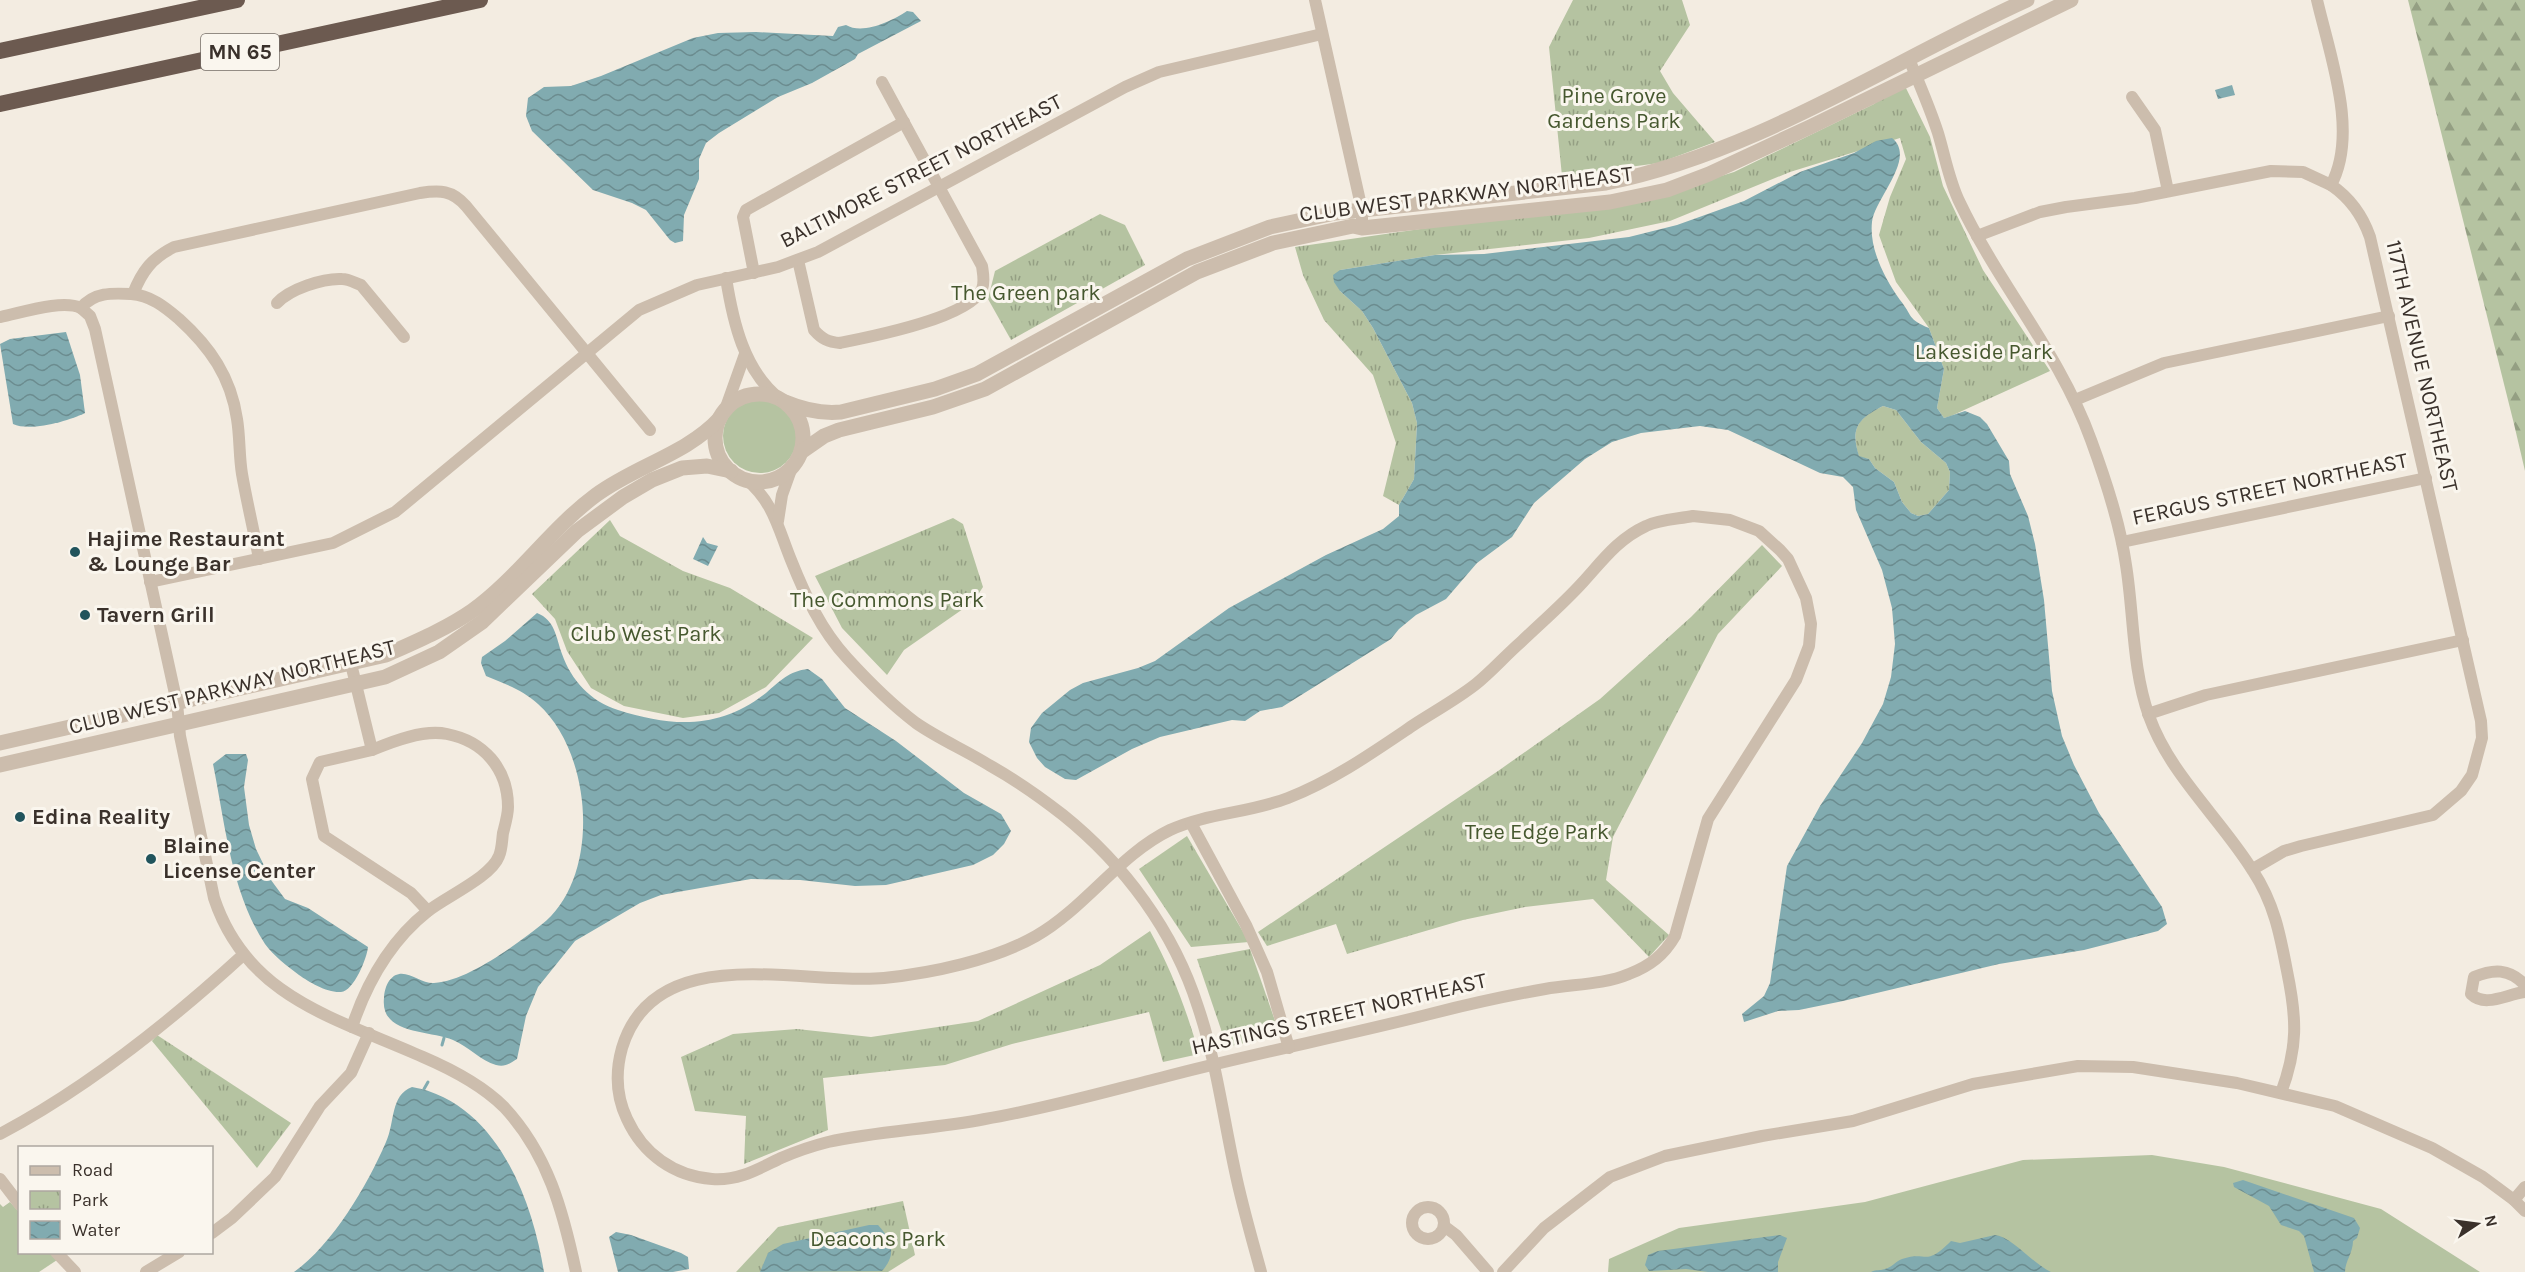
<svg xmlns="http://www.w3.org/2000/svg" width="2525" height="1272" font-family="Karla,sans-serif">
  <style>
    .green { fill: #b5c3a1 }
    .forest { fill: url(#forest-firs) }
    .park { fill: url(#park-tufts) }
    .water { fill: url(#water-waves); fill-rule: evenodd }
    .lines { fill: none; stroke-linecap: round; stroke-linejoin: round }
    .stream { stroke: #81abb0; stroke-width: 3 }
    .minor { stroke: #ccbdad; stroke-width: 12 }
    .tertiary { stroke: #ccbdad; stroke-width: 15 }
    .trunk { stroke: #6c5a50; stroke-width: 16 }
    .poi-dot { fill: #21545c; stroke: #faf6ee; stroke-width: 2 }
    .labels { text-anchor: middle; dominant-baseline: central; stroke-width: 6; stroke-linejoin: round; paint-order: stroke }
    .shield { fill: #faf6ee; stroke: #746c66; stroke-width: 1.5 }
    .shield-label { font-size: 21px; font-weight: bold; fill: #3a312b }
    .park-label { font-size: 22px; fill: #46582f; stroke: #faf6ee }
    .street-label { font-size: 22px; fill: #3a312b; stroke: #faf6ee }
    .poi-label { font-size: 22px; font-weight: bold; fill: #3a312b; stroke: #faf6ee; text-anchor: start }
  </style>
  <defs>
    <pattern id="forest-firs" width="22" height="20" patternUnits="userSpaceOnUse" patternTransform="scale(1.5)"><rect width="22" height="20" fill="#b5c3a1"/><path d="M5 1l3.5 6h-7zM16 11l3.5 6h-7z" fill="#949f83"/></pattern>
    <pattern id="park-tufts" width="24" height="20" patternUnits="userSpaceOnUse" patternTransform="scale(1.5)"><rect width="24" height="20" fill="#b5c3a1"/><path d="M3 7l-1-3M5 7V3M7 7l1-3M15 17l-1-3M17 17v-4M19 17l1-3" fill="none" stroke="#949f83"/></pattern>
    <pattern id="water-waves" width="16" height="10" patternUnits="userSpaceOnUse" patternTransform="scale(1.5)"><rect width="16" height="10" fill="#81abb0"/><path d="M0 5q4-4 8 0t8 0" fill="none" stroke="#6b8c8f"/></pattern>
  </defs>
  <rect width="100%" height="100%" fill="#f3ece1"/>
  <g class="green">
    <circle cx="760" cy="436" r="37"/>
    <polygon points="2152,1155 2224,1167 2381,1209 2480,1272 1608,1272 1609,1259 1679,1228 1865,1202 2023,1160"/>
    <polygon points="10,1202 19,1212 20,1252 55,1253 60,1258 39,1272 0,1272 0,1204 3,1207"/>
  </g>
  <polygon class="forest" points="2408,0 2525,0 2525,471 2514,424"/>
  <g class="park">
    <polygon points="1573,0 1682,0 1690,25 1660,71 1673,93 1715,142 1659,163 1562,176 1549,47"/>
    <polygon points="1903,82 1930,137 1943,186 1983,270 2050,371 1951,416 1944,418 1937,408 1944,369 1929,328 1896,282 1879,235 1890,197 1906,159 1900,138 1790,172 1670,221 1589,238 1435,255 1340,270 1340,291 1362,311 1373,328 1412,403 1417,423 1414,479 1399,505 1383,496 1396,443 1373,375 1324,320 1303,275 1295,247 1441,226 1637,202 1734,172 1874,104"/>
    <polygon points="1100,214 1125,225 1145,265 1011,340 988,299 995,271"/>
    <path d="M 1883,406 L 1896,410 L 1921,442 L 1946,463 L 1950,472 L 1949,490 L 1928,514 L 1918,516 L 1911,513 L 1902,502 L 1894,482 L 1875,468 L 1869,459 L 1859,457 C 1850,428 1858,418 1883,406 Z"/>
    <polygon points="953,518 963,524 983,587 973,602 904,650 887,675 842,628 815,576"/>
    <polygon points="610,520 620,536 683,571 730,588 813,638 766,687 719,713 683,718 624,706 591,688 567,651 555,619 532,594"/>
    <polygon points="1762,545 1782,566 1718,634 1613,837 1606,880 1669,935 1649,957 1593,899 1525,907 1463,920 1347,954 1336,924 1267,946 1258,932 1498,771 1600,699 1691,617"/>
    <polygon points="1187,836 1249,942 1191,947 1139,869"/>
    <path d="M 1150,931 C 1172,971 1187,1011 1199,1054 L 1163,1062 L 1149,1012 L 1012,1044 L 945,1065 L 823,1078 L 828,1130 L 744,1164 L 746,1116 L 695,1111 L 681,1057 L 733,1034 L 797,1029 L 871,1037 L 978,1021 L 1100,965 Z"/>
    <polygon points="1250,949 1280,1035 1227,1047 1197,959"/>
    <polygon points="157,1035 291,1123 257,1168 152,1041"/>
    <polygon points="903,1201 915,1255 888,1272 736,1272 778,1227"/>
  </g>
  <g class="water">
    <path d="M 907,11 L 913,12 L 921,21 L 858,54 L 855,59 L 812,83 L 778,97 L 719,133 L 706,143 L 699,159 L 699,179 L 684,215 L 683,241 L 675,243 L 670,240 L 646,210 L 632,203 L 593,190 L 532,131 L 526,116 L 528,98 L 544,87 L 571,86 L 601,76 L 693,38 L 718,33 L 756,32 L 833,36 L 838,27 L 846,25 C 863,35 892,21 907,11 Z"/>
    <polygon points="2232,85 2235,95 2218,99 2215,90"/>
    <path d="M 1892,138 C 1917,158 1875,198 1872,222 C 1869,249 1885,279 1900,300 C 1913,316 1907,319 1929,328 L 1944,369 L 1937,408 L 1944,418 L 1965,411 L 1980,417 L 1987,424 L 2009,461 L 2010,474 L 2028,516 L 2035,544 L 2044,600 L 2052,691 L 2062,736 L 2074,765 L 2099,813 L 2162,907 L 2167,924 L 2158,931 L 2084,950 L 1999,964 L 1843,1001 L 1799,1010 L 1778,1011 L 1744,1022 L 1742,1014 L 1764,996 L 1770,983 L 1787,866 L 1820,806 L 1862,743 L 1883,704 L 1891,677 L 1895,644 L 1892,608 L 1882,570 L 1856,510 L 1853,487 L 1843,477 L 1820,473 L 1728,430 L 1700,426 L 1641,433 L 1612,442 L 1585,459 L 1534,503 L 1512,537 L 1477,563 L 1446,599 L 1416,615 L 1399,629 L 1391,639 L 1282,707 L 1260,711 L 1245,721 L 1232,720 L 1160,737 L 1132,749 L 1076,780 L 1065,779 L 1045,767 L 1037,758 L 1029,742 L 1031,728 L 1042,713 L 1070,690 L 1083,683 L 1138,668 L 1155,661 L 1229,608 L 1326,555 L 1383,529 L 1399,516 L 1399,505 L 1414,479 L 1417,423 L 1412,403 L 1373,328 L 1362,311 L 1340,291 L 1334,282 L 1333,275 L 1340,270 L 1435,255 L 1484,254 L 1629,237 L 1677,225 L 1744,201 L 1800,172 L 1854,153 L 1876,141 ZM 1883,406 L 1896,410 L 1921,442 L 1946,463 L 1950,472 L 1949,490 L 1928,514 L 1918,516 L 1911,513 L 1902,502 L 1894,482 L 1875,468 L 1869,459 L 1859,456 C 1850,428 1858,419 1883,406 Z"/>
    <path d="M 66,332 L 80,375 L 85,413 C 69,421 30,432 13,424 L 0,344 L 10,339 Z"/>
    <polygon points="703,537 707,543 718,546 708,566 693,559"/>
    <path d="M 537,613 C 555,620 556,637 562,654 C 571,680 591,702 618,710 C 672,727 719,730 766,693 C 780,681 789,671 808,669 L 822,679 L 845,708 L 896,741 L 964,793 L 1001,814 L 1011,831 L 1004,844 L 993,855 L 973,865 L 886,885 L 855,886 L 800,880 L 751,879 L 661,895 L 640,903 L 575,941 L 538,987 L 526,1016 L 517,1059 C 509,1064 505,1067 496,1065 C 481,1061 468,1046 453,1040 C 429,1030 380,1035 384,998 C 384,993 386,985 389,981 C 402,963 419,984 434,983 C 468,981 514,946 541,925 C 602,878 593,753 538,704 C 523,690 505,684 486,676 L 481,663 L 482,657 L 505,641 Z"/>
    <path d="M 226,754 L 246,754 L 248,760 L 244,787 L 249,825 L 256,849 L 271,880 L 285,899 L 308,908 L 368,947 C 367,958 354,991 341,992 C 327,993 309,982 299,975 C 287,966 274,956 265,944 C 231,892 225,823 213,764 Z"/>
    <path d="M 412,1087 C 496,1102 532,1198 544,1272 L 294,1272 C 333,1244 367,1186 386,1142 C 395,1123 390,1095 412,1087 Z"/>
    <path d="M 2243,1180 L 2354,1218 L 2360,1228 L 2357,1238 L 2353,1241 C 2353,1253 2345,1261 2345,1272 L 2314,1272 L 2304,1236 L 2299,1231 L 2281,1225 L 2269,1206 L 2234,1187 L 2233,1183 Z"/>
    <path d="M 869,1225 L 878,1225 C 892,1240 897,1255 882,1271 L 760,1272 L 768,1253 L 783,1244 Z"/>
    <polygon points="616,1232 631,1235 681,1253 688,1257 689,1269 673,1272 618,1272 609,1237"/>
    <polygon points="1780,1235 1787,1238 1778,1262 1778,1272 1708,1272 1686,1269 1649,1271 1645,1265 1648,1255 1658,1251"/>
    <path d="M 1995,1235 C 2012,1237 2032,1263 2051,1272 L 1871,1272 C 1877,1269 1879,1271 1885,1269 C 1891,1268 1896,1261 1902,1259 C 1928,1250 1924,1268 1951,1241 L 1960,1243 Z"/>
  </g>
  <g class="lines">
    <g class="stream">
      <polyline points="442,1045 444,1038"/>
      <polyline points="424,1089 428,1082"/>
    </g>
    <g class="minor">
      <polyline points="1315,0 1362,210 1362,228"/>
      <path d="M 1909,59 C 1919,83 1930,108 1938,133 C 1945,156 1949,181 1960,203 C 1999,285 2060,354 2091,440 C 2106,481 2120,523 2126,565 C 2134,615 2132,668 2149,716 C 2170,775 2221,819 2253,871 C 2274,903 2280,934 2287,971 C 2297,1019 2298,1047 2281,1093"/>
      <polyline points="2132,97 2155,130 2168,191"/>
      <polyline points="1977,236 2040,212 2066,207 2135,198 2271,171 2303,172 2331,185"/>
      <path d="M 798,260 L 814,330 C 822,339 828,342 840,343 C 870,337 969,318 982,289 C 985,282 983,273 982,266 L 882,82"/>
      <polyline points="754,273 743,217 746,210 904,122"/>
      <path d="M 726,278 C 733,322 744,371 780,399"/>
      <path d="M 133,294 C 142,271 152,258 174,247 L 420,193 C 440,190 452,190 466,206 L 650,430"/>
      <path d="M 277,303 C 290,289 323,278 342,279 C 349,279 355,283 361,285 L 404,337"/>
      <path d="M 81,308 L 90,316 L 95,329 L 177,703 L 180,736 L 214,898 C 247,998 336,1018 423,1057 C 451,1069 482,1085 504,1107 C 548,1154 563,1211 576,1272"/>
      <path d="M 0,317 C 21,313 62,299 81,308 C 94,292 112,293 131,294 C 150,295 165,307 179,319 C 210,347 231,377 237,419 C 240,437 239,456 242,474 C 247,503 254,531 259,559"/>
      <polyline points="2075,400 2164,363 2389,316"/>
      <polyline points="725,410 745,354"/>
      <path d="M 746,479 C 774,503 778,528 791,560 C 805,595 821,630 847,658 C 868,681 891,704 916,723 C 939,739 965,750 989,765 C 1014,779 1040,797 1063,815 C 1124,864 1174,931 1198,1007 C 1216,1060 1223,1116 1235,1171 C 1242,1205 1252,1239 1261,1272"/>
      <path d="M 1693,516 L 1730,520 L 1759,531 L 1780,550 L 1788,559 L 1806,598 L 1811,624 L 1809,646 L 1796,680 L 1708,819 L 1675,936 C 1664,955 1650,966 1629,974 C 1603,985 1573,984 1545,989 C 1505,996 1465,1005 1426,1015 C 1339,1037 1251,1054 1164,1077 C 1104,1092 1045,1109 985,1119 C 934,1129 877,1131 828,1142 C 812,1146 795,1152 781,1158 C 758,1169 739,1181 712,1179 C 674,1176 643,1154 627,1119 C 616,1096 615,1073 622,1048 C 655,938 802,986 884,978 C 932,973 994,960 1036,936 C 1085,908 1120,854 1170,830 C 1207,813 1250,813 1288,798 C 1334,780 1375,751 1415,724 C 1435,711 1457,699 1476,684 C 1492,671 1506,655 1521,642 C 1542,622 1564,603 1583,582 C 1603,560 1618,539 1646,526 C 1660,519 1678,519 1693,516 Z"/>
      <polyline points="778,521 782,495 792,467"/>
      <polyline points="2122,542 2426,478"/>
      <polyline points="150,582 333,543 395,512 639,310 697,285 778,267 818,252 1125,87 1159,72 1322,34"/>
      <path d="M 351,664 L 372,750 C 393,741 424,729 447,734 C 483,741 508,768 508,807 C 508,815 505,825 503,833 C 502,840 502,849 499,856 C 491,877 447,896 428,911 C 390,941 367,982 352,1027"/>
      <polyline points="2148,714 2206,695 2463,640"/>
      <polyline points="372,750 320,762 312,779 324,836 411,893 428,911"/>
      <polyline points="1191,823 1246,925 1267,972 1289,1048"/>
      <path d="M 2253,869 L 2284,851 L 2301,846 L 2433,815 L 2461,791 L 2472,775 L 2482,738 L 2481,721 L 2370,237 C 2362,214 2350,198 2331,185 C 2359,133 2330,56 2317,0"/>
      <path d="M 2525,985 C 2509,968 2493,969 2474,977 L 2471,994 C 2485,1008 2507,994 2525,992"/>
      <path d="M 0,1134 C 85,1089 172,1020 243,955"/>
      <polyline points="0,1179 20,1205"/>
      <polyline points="2514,1200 2525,1187"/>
      <circle cx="1428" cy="1223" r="16"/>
      <polyline points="1444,1226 1456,1235 1488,1272"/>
      <polyline points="212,1233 232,1218 275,1177 320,1106 351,1073 369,1033"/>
      <polyline points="56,1252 75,1272"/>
      <polyline points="146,1272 179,1252"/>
      <polyline points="1503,1272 1544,1228 1610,1177 1665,1156 1762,1136 1853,1121 1973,1084 2078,1066 2133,1067 2237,1083 2335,1106 2432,1148 2483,1177 2514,1200 2525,1211"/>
    </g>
    <g class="tertiary">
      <circle cx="759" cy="438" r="44"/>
      <path d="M 785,402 C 804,410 821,414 841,412 L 935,389 L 977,374 L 1187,259 L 1270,227 L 1335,213 L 1606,183 C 1758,152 1888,63 2027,0"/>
      <polyline points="801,452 824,436 839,430 933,407 985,389 1197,272 1273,243 1353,226 1362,228 1610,202 1667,190 1709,174 1810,127 2071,0"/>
      <path d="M 0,743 L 386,655 C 415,642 446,629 472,611 C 518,578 550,529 596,495 C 635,466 687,454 720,418"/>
      <polyline points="0,765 385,677 439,652 482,622 577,531 623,497 652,480 682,468 707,466 731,471"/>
    </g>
    <g class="trunk">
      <polyline points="0,51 237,0"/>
      <polyline points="0,104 480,0"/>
    </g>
  </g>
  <g class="poi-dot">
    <circle cx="75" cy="552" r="6"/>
    <circle cx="85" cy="615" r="6"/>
    <circle cx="20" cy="817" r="6"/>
    <circle cx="151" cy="859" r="6"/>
  </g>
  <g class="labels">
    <rect class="shield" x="201" y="34" width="78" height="36" rx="4.5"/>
    <g class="shield-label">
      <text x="240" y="52">MN 65</text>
    </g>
    <g class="park-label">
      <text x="1614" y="96">Pine Grove<tspan x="1614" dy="25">Gardens Park</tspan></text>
      <text x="1026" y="293">The Green park</text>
      <text x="1984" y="352">Lakeside Park</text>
      <text x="887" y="600">The Commons Park</text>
      <text x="646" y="634">Club West Park</text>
      <text x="1537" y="832">Tree Edge Park</text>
      <text x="878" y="1239">Deacons Park</text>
    </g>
    <g class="street-label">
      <text transform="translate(921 171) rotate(-27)">BALTIMORE STREET NORTHEAST</text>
      <text transform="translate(1466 194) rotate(-7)">CLUB WEST PARKWAY NORTHEAST</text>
      <text transform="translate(2422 366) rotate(77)">117TH AVENUE NORTHEAST</text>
      <text transform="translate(2270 489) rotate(-12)">FERGUS STREET NORTHEAST</text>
      <text transform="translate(232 687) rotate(-14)">CLUB WEST PARKWAY NORTHEAST</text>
      <text transform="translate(1339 1014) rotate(-13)">HASTINGS STREET NORTHEAST</text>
    </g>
    <g class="poi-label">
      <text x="87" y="539">Hajime Restaurant<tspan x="87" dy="25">&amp; Lounge Bar</tspan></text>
      <text x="97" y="615">Tavern Grill</text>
      <text x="32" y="817">Edina Reality</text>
      <text x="163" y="846">Blaine<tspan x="163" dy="25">License Center</tspan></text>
    </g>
  </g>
  <rect x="18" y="1146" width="195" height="108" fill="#faf6ee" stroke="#ada7a0" stroke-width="1.5"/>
  <rect x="30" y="1166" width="30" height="9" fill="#ccbdad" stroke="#ada7a0" stroke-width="1.5"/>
  <text x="72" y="1176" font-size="18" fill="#3a312b">Road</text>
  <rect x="30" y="1191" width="30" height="18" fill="url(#park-tufts)" stroke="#ada7a0" stroke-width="1.5"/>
  <text x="72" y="1206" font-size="18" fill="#3a312b">Park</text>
  <rect x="30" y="1221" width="30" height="18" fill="url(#water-waves)" stroke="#ada7a0" stroke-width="1.5"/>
  <text x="72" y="1236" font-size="18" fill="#3a312b">Water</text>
  <g transform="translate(2477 1224) rotate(77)" stroke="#faf6ee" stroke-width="4.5" paint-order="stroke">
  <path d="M0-4.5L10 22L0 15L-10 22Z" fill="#3a312b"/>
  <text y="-9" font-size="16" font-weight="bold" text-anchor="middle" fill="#3a312b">N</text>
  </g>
</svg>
